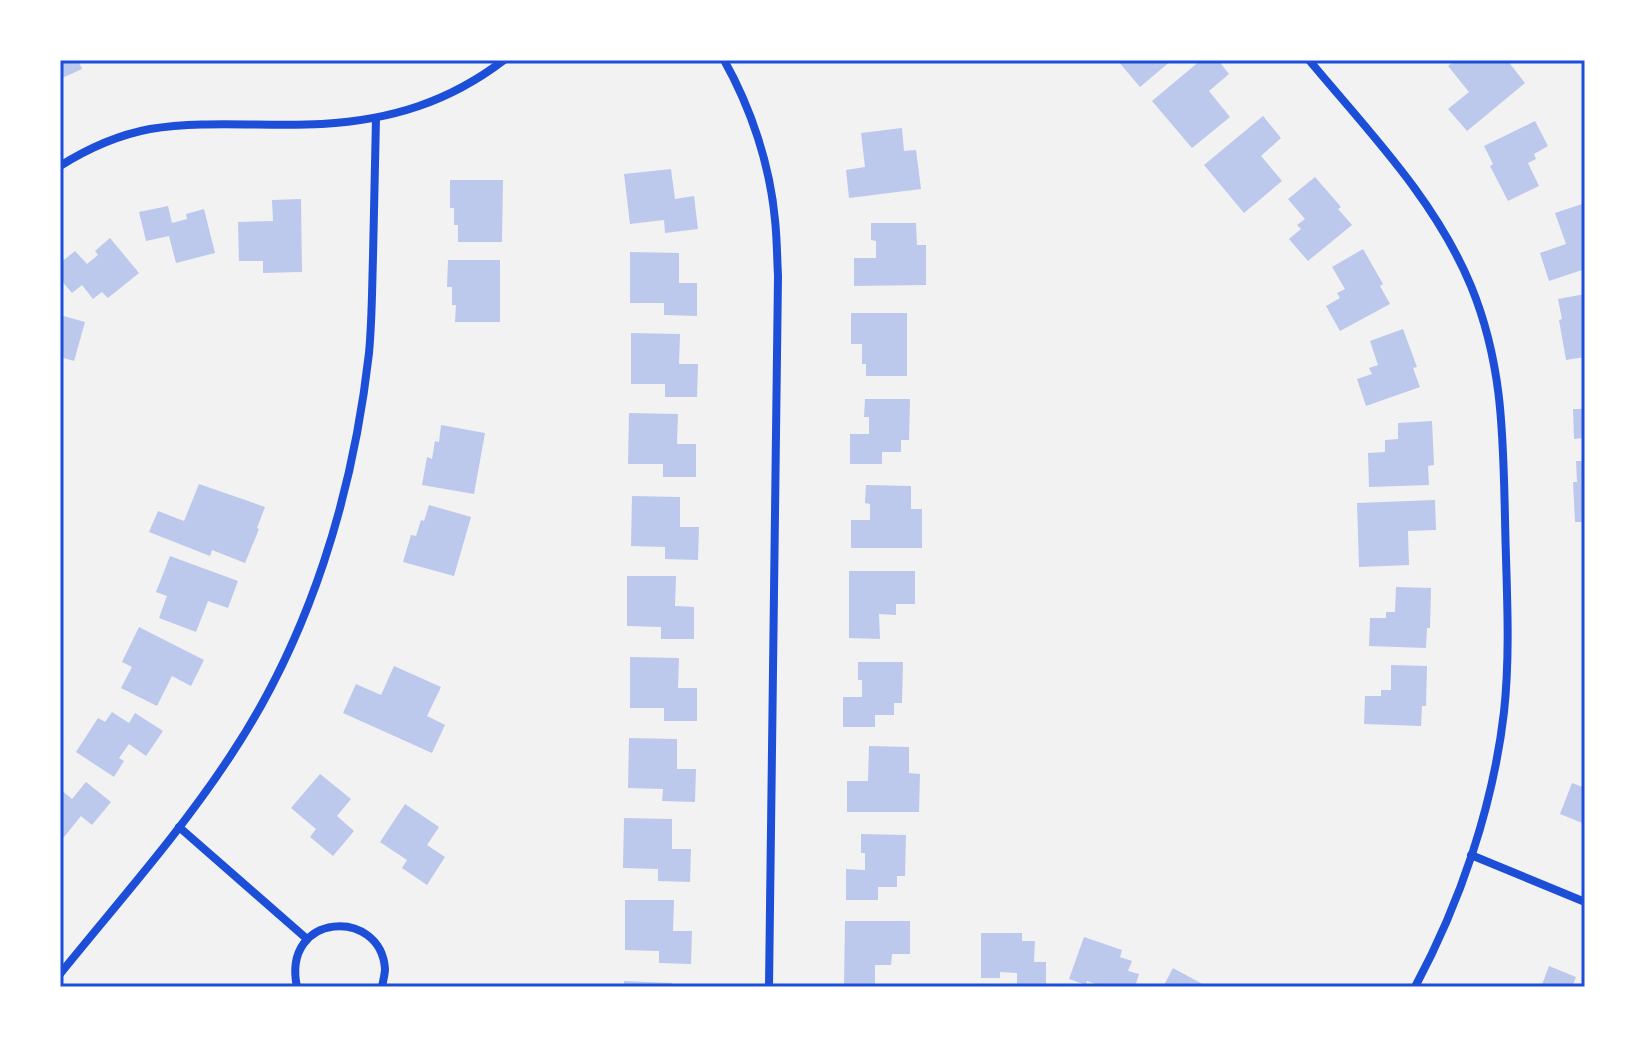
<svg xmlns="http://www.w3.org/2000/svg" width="1645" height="1047" font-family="'Varela Round',sans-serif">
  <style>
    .building { fill: #bdc9ec }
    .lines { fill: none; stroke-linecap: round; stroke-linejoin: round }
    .minor { stroke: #1d4ed8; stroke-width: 8 }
    .neatline { fill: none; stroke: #1d4ed8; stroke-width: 3 }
  </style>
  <rect width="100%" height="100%" fill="#f2f2f2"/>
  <g class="building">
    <polygon points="60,60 78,60 82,69 60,79"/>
    <polygon points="1117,60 1172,60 1140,87"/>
    <polygon points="1201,60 1218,60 1229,74 1209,91 1230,117 1192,148 1152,101"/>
    <polygon points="1456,60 1507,60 1525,83 1467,131 1448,109 1469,92 1448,66"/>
    <polygon points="1263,116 1281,138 1261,156 1282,181 1244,213 1204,165"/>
    <polygon points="1535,121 1548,146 1534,154 1536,159 1528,163 1539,186 1508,201 1490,166 1493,164 1484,146"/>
    <polygon points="902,128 904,151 916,150 921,189 849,198 846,170 865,167 861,133"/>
    <polygon points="671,169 675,199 694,196 698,229 665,233 664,220 630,224 624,174"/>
    <polygon points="1315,177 1341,207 1338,209 1352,225 1308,261 1289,239 1301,229 1297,225 1305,219 1288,199"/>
    <polygon points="450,180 503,180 502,242 458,242 458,225 454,225 454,208 450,208"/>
    <polygon points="301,199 302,272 263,273 263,261 239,261 238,222 273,221 272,200"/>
    <polygon points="1585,203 1585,269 1549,281 1540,253 1566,244 1555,213"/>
    <polygon points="168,206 172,223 187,219 186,214 204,209 215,253 176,263 169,236 146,241 139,212"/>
    <polygon points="871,223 916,223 917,245 926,245 926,285 854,286 854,258 876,258 876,241 871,240"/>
    <polygon points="110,238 139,273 108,298 102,292 93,299 82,285 72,293 60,279 60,263 75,251 87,264 98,255 95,251"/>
    <polygon points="1363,249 1383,284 1380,286 1390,304 1340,331 1326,306 1340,298 1337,293 1345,289 1332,267"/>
    <polygon points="630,252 679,253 679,283 697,283 697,316 664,315 664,303 630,303"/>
    <polygon points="448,260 500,260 500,322 455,322 456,305 452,305 452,287 447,287"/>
    <polygon points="1585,294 1585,357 1566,360 1559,320 1562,319 1558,299"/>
    <polygon points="851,313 907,313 907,376 866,376 866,364 862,364 862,344 851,344"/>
    <polygon points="60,315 85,322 74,361 60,357"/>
    <polygon points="1403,329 1417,367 1413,368 1420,387 1366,406 1357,379 1372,374 1369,368 1378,365 1370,341"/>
    <polygon points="631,333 680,334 679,364 698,364 697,397 665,397 665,384 631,384"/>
    <polygon points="865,399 910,399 909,440 901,440 901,452 882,452 882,464 850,464 850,434 869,434 869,417 864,417"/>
    <polygon points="1573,409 1585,409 1585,438 1574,439"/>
    <polygon points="629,413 678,414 677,444 696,444 696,477 663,477 663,464 628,464"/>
    <polygon points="1432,421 1434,465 1428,466 1429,485 1369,487 1368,453 1385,452 1385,440 1398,439 1398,423"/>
    <polygon points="441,425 485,433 474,494 422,485 427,457 432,459 435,441 439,442"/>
    <polygon points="1576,461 1585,461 1585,522 1575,522 1573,482 1577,482"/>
    <polygon points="199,484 265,507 257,528 259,529 245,563 212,550 210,556 149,532 158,511 184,521"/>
    <polygon points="866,485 911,486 911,509 922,509 922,548 851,548 851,520 870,520 870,504 865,503"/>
    <polygon points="632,496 680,497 680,527 699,527 698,560 665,559 665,547 631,546"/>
    <polygon points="1435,500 1436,530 1408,531 1409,565 1359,567 1357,503"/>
    <polygon points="429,505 471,517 454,576 403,562 411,535 416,536 421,520 424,521"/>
    <polygon points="170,556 238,581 228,608 208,601 196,632 159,618 167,596 156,592"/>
    <polygon points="849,571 915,571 915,604 896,604 896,615 879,614 880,639 849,638"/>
    <polygon points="627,576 676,576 675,606 694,607 694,639 661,639 661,627 627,626"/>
    <polygon points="1396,587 1431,588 1430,628 1427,628 1426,648 1369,646 1370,618 1386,618 1386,612 1395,612"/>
    <polygon points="139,627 204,660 191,686 172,676 157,706 121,688 132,667 122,662"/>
    <polygon points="630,657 679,658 678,688 697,688 697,721 664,721 664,708 630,708"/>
    <polygon points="858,662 903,662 902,703 894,703 894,715 875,715 875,727 843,727 843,697 862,697 862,680 858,680"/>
    <polygon points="1391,665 1427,666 1426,706 1422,706 1421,726 1364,724 1365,696 1381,696 1381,690 1391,690"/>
    <polygon points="394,666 441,687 427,716 445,725 432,753 343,713 356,684 381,695"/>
    <polygon points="112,712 129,723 135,713 163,731 146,756 129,744 119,758 124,761 114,777 76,752 98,718 105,722"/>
    <polygon points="629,738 677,739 677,769 696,769 695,802 662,801 663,789 628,788"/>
    <polygon points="869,746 909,747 909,773 920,774 919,812 847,812 847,781 868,781"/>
    <polygon points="320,774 351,799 337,816 354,831 333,856 310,837 316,829 291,808"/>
    <polygon points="86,782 111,802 92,825 81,816 60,842 60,789 72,799"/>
    <polygon points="1572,783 1585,788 1585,824 1560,814"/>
    <polygon points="405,804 439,827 427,845 445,857 427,885 402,868 407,860 380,842"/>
    <polygon points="624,818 672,819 672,849 691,849 690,882 658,881 658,869 623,868"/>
    <polygon points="861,834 906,835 905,876 897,876 897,887 878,887 878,900 846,900 846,869 865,870 865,853 861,853"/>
    <polygon points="625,900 674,900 673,931 692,931 691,964 659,963 659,951 625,950"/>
    <polygon points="845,921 910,921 910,954 892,954 891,965 875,965 875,987 844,987"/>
    <polygon points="981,933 1022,933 1022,941 1035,941 1034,962 1046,962 1046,987 1017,987 1017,973 1000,972 1000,978 981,978"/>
    <polygon points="1084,937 1122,950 1120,957 1132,961 1128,971 1139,974 1135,987 1104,987 1087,981 1086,985 1069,979"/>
    <polygon points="1549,966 1576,977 1572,987 1541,987"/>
    <polygon points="1173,968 1208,987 1163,987"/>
    <polygon points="624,981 672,983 672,987 624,987"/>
  </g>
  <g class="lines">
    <g class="minor">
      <path d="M 724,60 C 751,108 770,165 775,220 C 777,238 777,257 778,276 L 769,987"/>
      <path d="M 1309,60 C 1368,131 1435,199 1471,286 C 1503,364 1503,435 1505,518 C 1506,582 1511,647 1504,712 C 1493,807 1460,903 1415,987"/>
      <path d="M 60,166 C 87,149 118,135 150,129 C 204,120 267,127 322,124 C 391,120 449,102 504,60"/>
      <polyline points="179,827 307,939"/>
      <polyline points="1471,855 1585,902"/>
      <path d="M 60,974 C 118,902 180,833 231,755 C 310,636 353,495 369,353 C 372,321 372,289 373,257 C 374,211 375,164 376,118"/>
      <path d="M 297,987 C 281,912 381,907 385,969 C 385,974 383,981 382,987"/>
    </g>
  </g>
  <rect width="1645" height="1047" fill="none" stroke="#ffffff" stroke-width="124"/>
  <rect x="62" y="62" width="1521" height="923" class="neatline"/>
</svg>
